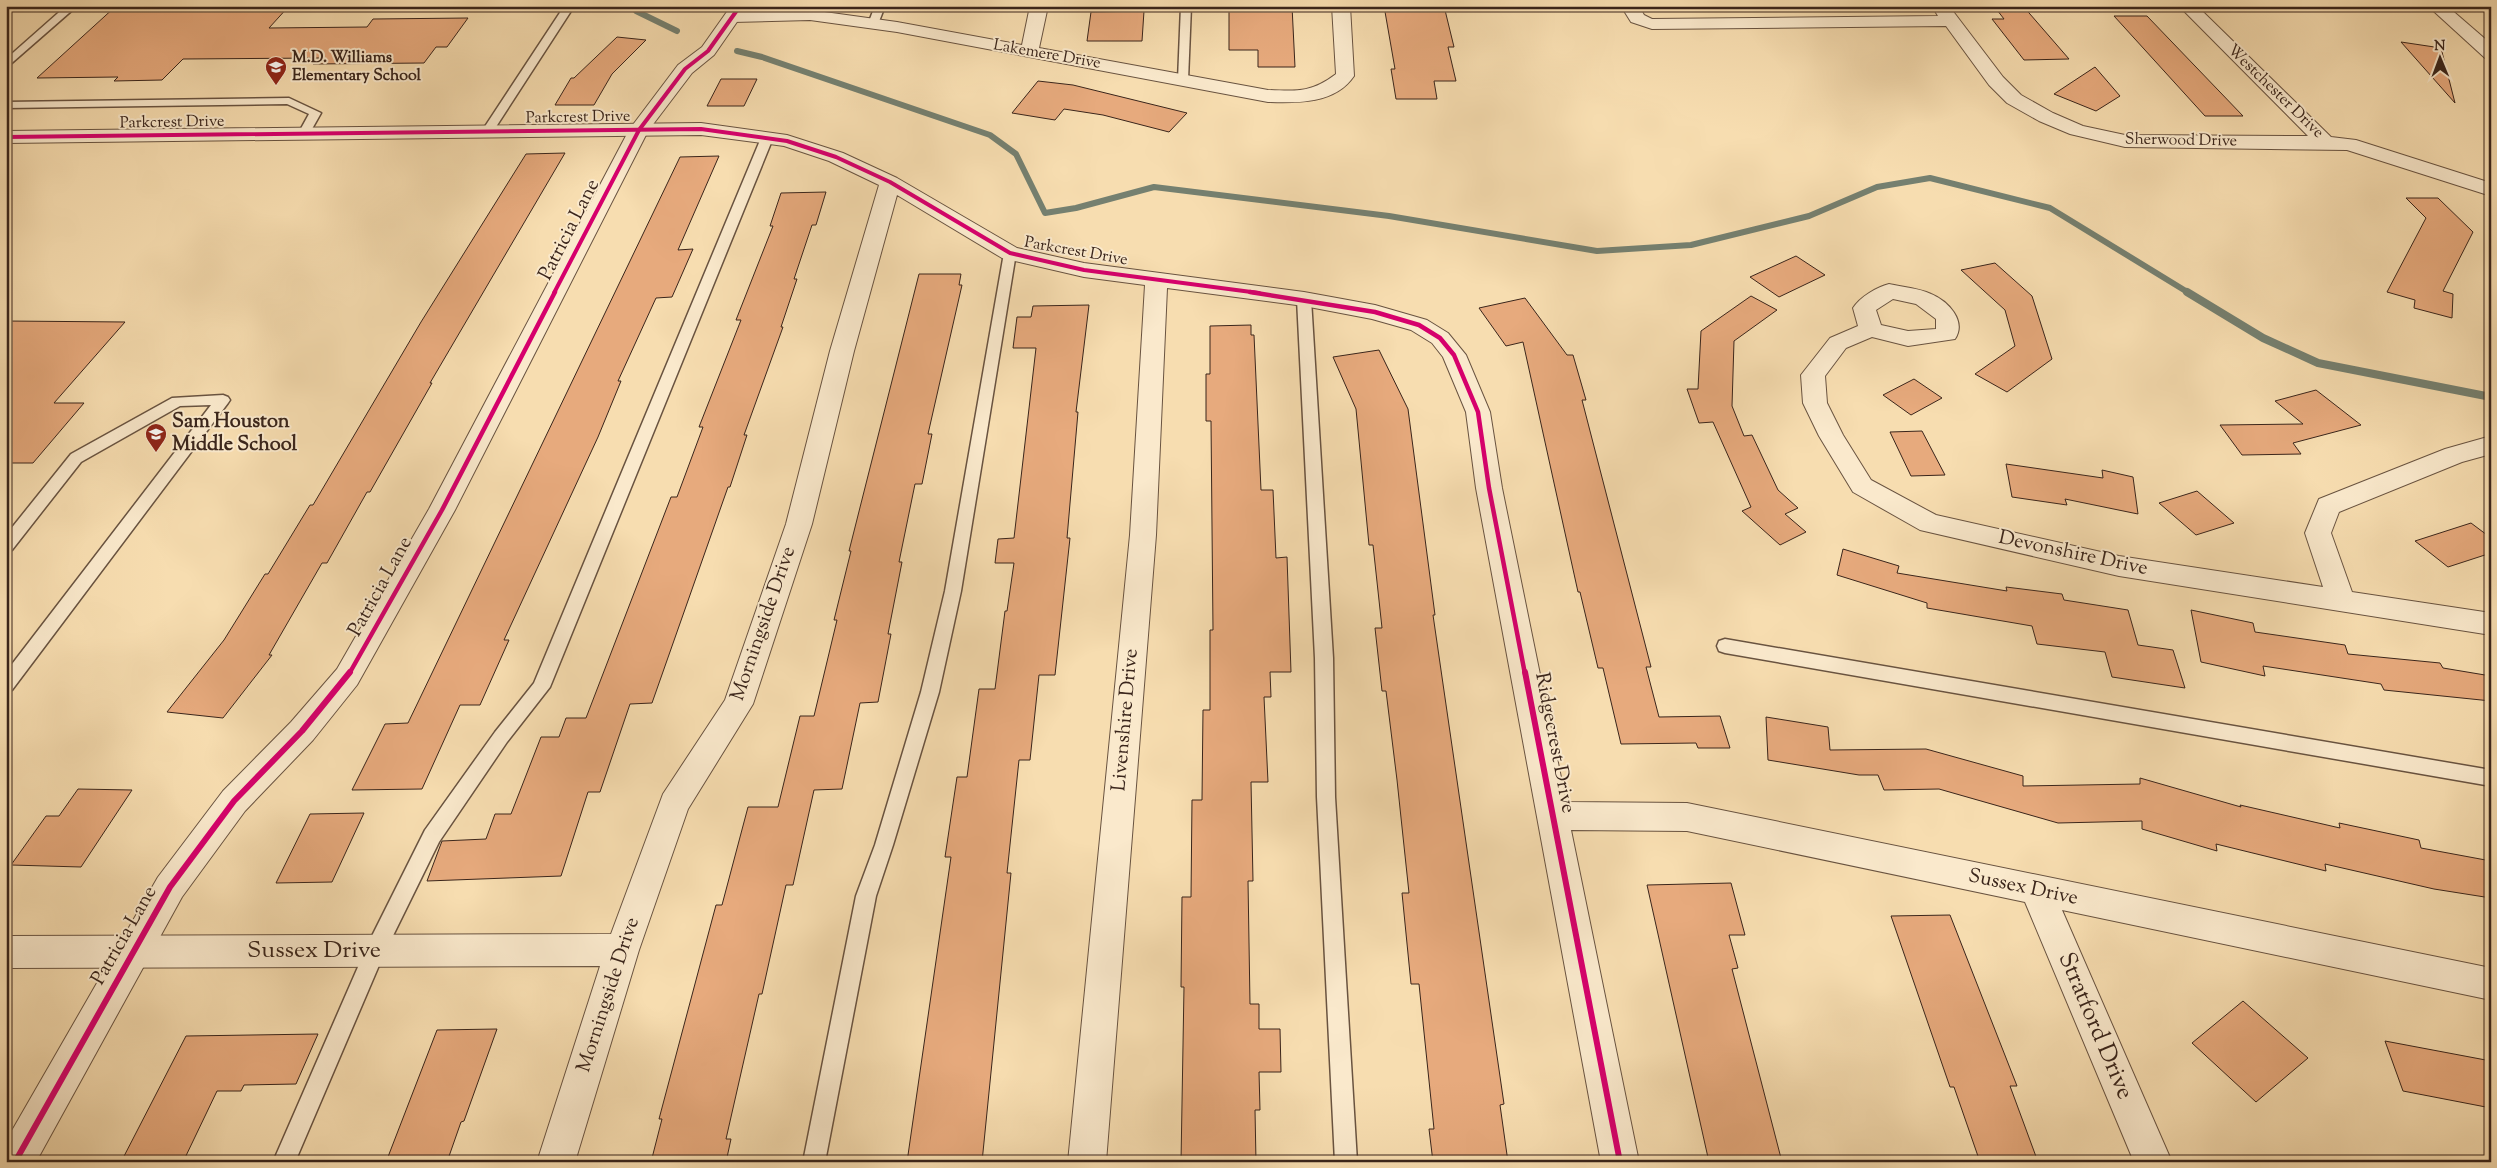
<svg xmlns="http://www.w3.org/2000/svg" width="2497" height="1168" font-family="'Sorts Mill Goudy',serif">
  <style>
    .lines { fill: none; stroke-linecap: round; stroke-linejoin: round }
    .stream-far1 { stroke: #758070; stroke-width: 6 }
    .stream { stroke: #758070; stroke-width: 8 }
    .building { fill: #e7aa7d; stroke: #3a251b }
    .service-casing { stroke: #695340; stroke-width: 3 }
    .minor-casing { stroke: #695340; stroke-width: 2 }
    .tertiary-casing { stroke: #695340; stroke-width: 2 }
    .service { fill: #fae9cc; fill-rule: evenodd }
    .minor { fill: #fae9cc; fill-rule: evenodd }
    .tertiary { fill: #fae9cc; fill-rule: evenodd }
    .cycleway-far2-casing { stroke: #fae9cc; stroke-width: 6 }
    .cycleway-far1-casing { stroke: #fae9cc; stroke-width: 8 }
    .cycleway-casing { stroke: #fae9cc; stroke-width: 9 }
    .cycleway-far2 { stroke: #d6006c; stroke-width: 4 }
    .cycleway-far1 { stroke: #d6006c; stroke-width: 4.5 }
    .cycleway { stroke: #d6006c; stroke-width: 6 }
    .labels { text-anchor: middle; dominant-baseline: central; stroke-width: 4; stroke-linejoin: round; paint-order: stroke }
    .far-street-label { font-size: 16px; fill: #3a251b; stroke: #fae9cc }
    .far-poi-label { font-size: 16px; font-weight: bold; fill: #3a251b; stroke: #fae9cc; text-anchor: start }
    .street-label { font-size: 20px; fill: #3a251b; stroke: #fae9cc }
    .poi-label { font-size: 20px; font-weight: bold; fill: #3a251b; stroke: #fae9cc; text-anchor: start }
    .near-street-label { font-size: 24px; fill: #3a251b; stroke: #fae9cc }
  </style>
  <rect width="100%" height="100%" fill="#f7ddb0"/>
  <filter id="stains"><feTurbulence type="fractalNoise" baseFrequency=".004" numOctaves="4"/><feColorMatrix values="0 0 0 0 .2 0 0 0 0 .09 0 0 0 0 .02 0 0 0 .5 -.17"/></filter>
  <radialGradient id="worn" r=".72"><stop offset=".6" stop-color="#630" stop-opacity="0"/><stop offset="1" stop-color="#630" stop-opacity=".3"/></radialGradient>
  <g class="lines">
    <g class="stream-far1">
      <polyline points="635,6 636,11 677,31"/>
      <polyline points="737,51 762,57 990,135 1016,154 1045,213 1076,208 1154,187 1389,216 1597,251 1691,245 1809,216 1877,187 1930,178 2050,208 2189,293"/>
    </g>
    <polyline class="stream" points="2187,292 2263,338 2318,363 2491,397"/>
  </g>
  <g class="building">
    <polygon points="116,6 289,6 269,28 367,27 373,19 468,18 447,47 436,47 424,63 313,64 319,58 183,59 162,80 114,81 118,77 37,78"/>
    <polygon points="1229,6 1292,6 1295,67 1258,67 1258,50 1229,50"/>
    <polygon points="1384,6 1444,6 1454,47 1448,47 1456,81 1434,81 1437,99 1396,99 1391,69 1395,69"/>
    <polygon points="1994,6 2023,6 2069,59 2024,60 1992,19 2004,19"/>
    <polygon points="1144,11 1142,41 1087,41 1091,12"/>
    <polygon points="2114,16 2147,16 2243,116 2205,116"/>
    <polygon points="617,37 646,40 612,74 594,105 555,105 571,78 574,78"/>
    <polygon points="2401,42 2441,48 2455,103"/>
    <polygon points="2095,67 2120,96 2096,111 2054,94"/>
    <polygon points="721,79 757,79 744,106 707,106"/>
    <polygon points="1038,81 1073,85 1187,113 1169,132 1103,115 1064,109 1055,120 1012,113"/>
    <polygon points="565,153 430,383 432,383 370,492 367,492 327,563 322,563 269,655 272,655 223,718 167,712 224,640 265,574 268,574 310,505 313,505 421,322 526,154"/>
    <polygon points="719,156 678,250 693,249 672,297 656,298 618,381 621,381 598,437 504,640 509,640 480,705 460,705 422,789 352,790 385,724 408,723 680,157"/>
    <polygon points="826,192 816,225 812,225 794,279 797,279 781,327 783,327 744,435 747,435 730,487 728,487 652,703 630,704 600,792 588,792 561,876 427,881 442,841 486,839 495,814 511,814 541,737 559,737 566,718 586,718 671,497 677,497 703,427 699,427 741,320 736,320 773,226 770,226 781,193"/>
    <polygon points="2406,198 2438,198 2473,232 2443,291 2453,294 2452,318 2414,308 2415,300 2387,292 2426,218"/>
    <polygon points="1796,256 1825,275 1779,297 1750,277"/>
    <polygon points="1995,263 2032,296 2052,359 2007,392 1975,374 2015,346 2005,310 1961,270"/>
    <polygon points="919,274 961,274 959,285 962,285 928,434 932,434 922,484 915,484 899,562 902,562 888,634 891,634 878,702 860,703 842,789 814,790 793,885 786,885 762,994 759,994 726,1139 731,1139 726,1162 651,1162 662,1119 659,1119 716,905 722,905 748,807 778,807 800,716 814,716 837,620 834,620 851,551 849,551"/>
    <polygon points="1751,296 1777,310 1734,341 1732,406 1744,436 1752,435 1778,490 1798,508 1785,514 1806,532 1780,545 1742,511 1751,507 1713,422 1699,423 1687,389 1698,389 1701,331"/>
    <polygon points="1525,298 1567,355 1573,355 1586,400 1582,400 1651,667 1646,667 1659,717 1720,716 1730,748 1698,748 1696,743 1621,744 1603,668 1598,668 1580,592 1578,592 1523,342 1506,346 1479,308"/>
    <polygon points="1089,305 1076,412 1078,412 1067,538 1070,538 1055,675 1039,675 1030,760 1019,760 1007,873 1011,873 982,1162 907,1162 951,857 945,857 957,777 967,777 979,689 995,689 1005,611 1007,611 1014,563 995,563 998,539 1014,538 1036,348 1013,348 1017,317 1031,317 1033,306"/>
    <polygon points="6,321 125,322 54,403 84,403 33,463 6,463"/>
    <polygon points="1251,325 1251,335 1254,335 1261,490 1273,490 1276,558 1287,557 1291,672 1270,672 1271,697 1264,697 1268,782 1251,782 1253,881 1248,881 1250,1004 1259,1004 1259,1029 1280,1029 1281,1072 1259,1072 1260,1110 1255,1110 1256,1162 1181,1162 1184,987 1181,987 1182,897 1191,897 1192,800 1202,800 1203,710 1210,710 1210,630 1213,630 1211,421 1206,421 1206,374 1210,374 1210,326"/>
    <polygon points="1379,350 1408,409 1435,615 1433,615 1504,1104 1500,1105 1508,1162 1433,1162 1429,1129 1434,1129 1419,984 1411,984 1402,893 1409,893 1397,780 1386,691 1382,691 1375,628 1382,628 1373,545 1369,545 1356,409 1333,357"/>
    <polygon points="1914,379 1942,398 1911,415 1883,395"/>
    <polygon points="2316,390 2361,425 2293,443 2301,454 2242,455 2220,425 2303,424 2275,401"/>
    <polygon points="1922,431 1945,475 1911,476 1890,432"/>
    <polygon points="2006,464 2103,478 2102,470 2133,477 2138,514 2065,499 2067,505 2012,497"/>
    <polygon points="2197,491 2234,523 2196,535 2159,503"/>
    <polygon points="2471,523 2491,538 2491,553 2448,567 2415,541"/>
    <polygon points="1843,549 1899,566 1897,573 2007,591 2006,587 2062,594 2064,600 2128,610 2138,645 2173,650 2185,688 2112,677 2105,652 2037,644 2032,626 1927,608 1927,603 1837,575"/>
    <polygon points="2191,610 2253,623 2255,632 2345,645 2348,654 2440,663 2443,668 2491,676 2491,701 2384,690 2381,684 2263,666 2265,676 2201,662"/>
    <polygon points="1766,717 1828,727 1830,750 1926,749 2023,776 2023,786 2140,784 2140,778 2241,807 2240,805 2340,828 2339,823 2419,840 2421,848 2491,861 2491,898 2434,889 2325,864 2326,871 2216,844 2217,851 2142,829 2142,821 2058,823 1939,789 1884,790 1878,775 1859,775 1768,760"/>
    <polygon points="78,789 132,790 81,867 11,865 46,816 59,816"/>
    <polygon points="364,813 332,882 276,883 310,814"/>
    <polygon points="1731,883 1745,935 1729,935 1738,968 1732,969 1782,1162 1709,1162 1647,885"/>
    <polygon points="1950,915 2017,1086 2010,1086 2038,1162 1980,1162 1954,1087 1950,1087 1891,916"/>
    <polygon points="2243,1001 2308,1058 2256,1102 2192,1043"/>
    <polygon points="497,1029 464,1121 461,1122 447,1162 386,1162 437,1030"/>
    <polygon points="318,1034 296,1084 244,1085 241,1091 217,1091 183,1162 121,1162 186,1036"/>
    <polygon points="2385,1041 2491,1061 2491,1108 2403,1091"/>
  </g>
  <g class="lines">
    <g class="service-casing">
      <g id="service">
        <polygon points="66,6 77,6 6,68 6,59"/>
        <polygon points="561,6 573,8 492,133 484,133 482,131 563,8"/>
        <polygon points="875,6 885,6 878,24 873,27 868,24"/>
        <polygon points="1181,6 1191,6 1188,80 1183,83 1178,80"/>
        <polygon points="289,98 321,113 308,136 300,136 298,134 309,114 287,104 6,108 6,102"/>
        <polygon points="767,135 773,138 550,687 507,742 439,842 383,956 295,1162 273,1162 368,944 425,830 495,732 534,683 761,138"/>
        <polygon points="1010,249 1016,253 961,591 939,692 893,845 876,896 825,1162 803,1162 856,896 875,845 921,692 945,591 1004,253"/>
        <polygon points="1304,295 1311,299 1333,658 1335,797 1357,1162 1335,1162 1317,797 1315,658 1297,299"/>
        <polygon points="223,395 228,397 230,400 228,403 12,690 6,692 6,672 211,405 180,406 81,462 12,550 6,552 6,535 71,454 172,398"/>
        <polygon points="1725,639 2491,770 2491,786 1725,653 1719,651 1717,646 1719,641"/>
      </g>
    </g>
    <g class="minor-casing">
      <g id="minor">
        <path d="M 1030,6 L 1048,6 L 1039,48 L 1268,90 C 1297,91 1311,93 1336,74 L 1332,6 L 1350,6 L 1354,76 C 1335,104 1298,103 1268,102 L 897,32 L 810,20 L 733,22 L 727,21 L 724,17 L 727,13 L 733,12 L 810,10 L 897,22 L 1022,45 Z"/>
        <polygon points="1621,6 1639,6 1644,15 1652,19 1938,16 1932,6 1949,6 2003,77 2021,95 2053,113 2083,126 2125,135 2308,136 2179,6 2197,6 2331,137 2356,140 2491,183 2491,196 2347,150 2125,147 2070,134 2039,121 2007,103 1989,85 1946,26 1652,29 1631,22"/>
        <polygon points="2428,6 2447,6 2491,44 2491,59 2485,58"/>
        <polygon points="701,123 787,135 843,153 897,178 1017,248 1084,263 1304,292 1375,305 1427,320 1448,333 1466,355 1490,412 1502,488 1566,802 1687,803 2491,968 2491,1000 2062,910 2172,1162 2134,1162 2025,902 1687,831 1571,830 1639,1162 1601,1162 1476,488 1466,412 1443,357 1432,343 1411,330 1372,319 1304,306 1167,288 1156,535 1106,1162 1068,1162 1130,535 1145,285 1084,277 1002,258 897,195 854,351 812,524 753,704 688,809 639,950 575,1162 537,1162 600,966 6,968 6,936 611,934 663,794 725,700 786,524 830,351 879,185 829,161 784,146 701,135 6,143 6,131"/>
        <path d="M 1889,284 C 1902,287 1919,288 1931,294 C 1948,301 1967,321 1955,339 L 1908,346 L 1872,337 L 1846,348 L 1825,376 L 1827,403 L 1843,435 L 1871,480 L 1936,515 L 2119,556 L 2323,587 L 2305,533 L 2319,499 L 2445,449 L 2491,436 L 2491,454 L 2462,462 L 2339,512 L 2331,533 L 2352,592 L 2491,613 L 2491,635 L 2119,576 L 1920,530 L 1853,492 L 1819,436 L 1803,403 L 1801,375 L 1830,338 L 1858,326 L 1853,308 C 1860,297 1877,287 1889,284 ZM 1893,299 L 1916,304 L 1936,319 L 1936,329 L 1908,331 L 1881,325 L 1876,310 Z"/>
      </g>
    </g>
    <g class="tertiary-casing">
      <polygon id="tertiary" points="731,6 748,6 714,55 692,73 648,131 455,510 357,685 313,740 245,811 182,897 36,1162 6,1162 6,1141 158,877 223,791 291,722 337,669 429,509 629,130 678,65 702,47"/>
    </g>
    <use href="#service" class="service"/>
    <use href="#minor" class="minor"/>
    <use href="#tertiary" class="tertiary"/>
    <g class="cycleway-far2-casing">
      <g id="cycleway-far2">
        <polyline points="6,137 701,129 787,141 836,157 890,182 1010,253 1084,270 1259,293"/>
        <polyline points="554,293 639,130 685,69 708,51 740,6"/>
      </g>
    </g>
    <g class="cycleway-far1-casing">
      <g id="cycleway-far1">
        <polyline points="1250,292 1375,312 1419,325 1440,338 1454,355 1478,412 1489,488 1525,674"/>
        <polyline points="349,674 442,510 555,292"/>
      </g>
    </g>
    <g class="cycleway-casing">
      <g id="cycleway">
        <polyline points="1525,672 1620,1162"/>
        <polyline points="15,1162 170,887 234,801 302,731 350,672"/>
      </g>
    </g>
    <use href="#cycleway-far2" class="cycleway-far2"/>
    <use href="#cycleway-far1" class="cycleway-far1"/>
    <use href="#cycleway" class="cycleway"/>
  </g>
  <defs>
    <g id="school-pin" transform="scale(1.125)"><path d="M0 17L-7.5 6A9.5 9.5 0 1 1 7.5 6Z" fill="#8f2418" stroke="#fae9cc"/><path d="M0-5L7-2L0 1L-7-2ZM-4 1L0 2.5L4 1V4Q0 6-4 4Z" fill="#fff"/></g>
  </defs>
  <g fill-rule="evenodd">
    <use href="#school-pin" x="276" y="67"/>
    <use href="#school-pin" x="156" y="434"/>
  </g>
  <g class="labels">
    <g class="far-street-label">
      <text transform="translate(1047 55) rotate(10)">Lakemere Drive</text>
      <text transform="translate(2275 92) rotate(44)">Westchester Drive</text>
      <text transform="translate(578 118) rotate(-1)">Parkcrest Drive</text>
      <text transform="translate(172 123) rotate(-1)">Parkcrest Drive</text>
      <text transform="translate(2181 141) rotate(1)">Sherwood Drive</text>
      <text transform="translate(1076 252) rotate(10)">Parkcrest Drive</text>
    </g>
    <g class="far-poi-label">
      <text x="292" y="58">M.D. Williams<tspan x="292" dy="18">Elementary School</tspan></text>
    </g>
    <g class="street-label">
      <text transform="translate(570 230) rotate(-63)">Patricia Lane</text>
      <text transform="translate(2073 554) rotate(12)">Devonshire Drive</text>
      <text transform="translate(381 587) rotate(-61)">Patricia Lane</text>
      <text transform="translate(764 624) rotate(-71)">Morningside Drive</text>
      <text transform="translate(1126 720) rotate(-85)">Livenshire Drive</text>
      <text transform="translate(1554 743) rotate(79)">Ridgecrest Drive</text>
      <text transform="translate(2023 888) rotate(12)">Sussex Drive</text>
      <text transform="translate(125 936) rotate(-60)">Patricia Lane</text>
      <text transform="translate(609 995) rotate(-72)">Morningside Drive</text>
    </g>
    <g class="poi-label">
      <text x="172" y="422">Sam Houston<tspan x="172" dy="23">Middle School</tspan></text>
    </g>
    <g class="near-street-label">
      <text x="314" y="951">Sussex Drive</text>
      <text transform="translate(2095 1026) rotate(67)">Stratford Drive</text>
    </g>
  </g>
  <rect width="2497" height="1168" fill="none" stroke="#f7ddb0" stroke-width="25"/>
  <rect x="8" y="8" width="2482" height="1153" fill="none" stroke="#3a251b" stroke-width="2.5"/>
  <rect x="12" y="12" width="2472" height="1143" fill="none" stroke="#3a251b"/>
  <g transform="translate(2440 58) rotate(359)" stroke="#fae9cc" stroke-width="4" paint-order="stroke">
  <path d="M0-4L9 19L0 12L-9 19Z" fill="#3a251b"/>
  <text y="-8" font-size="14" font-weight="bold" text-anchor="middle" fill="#3a251b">N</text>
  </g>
  <rect width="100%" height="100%" filter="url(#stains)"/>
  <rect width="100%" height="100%" fill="url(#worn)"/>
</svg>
